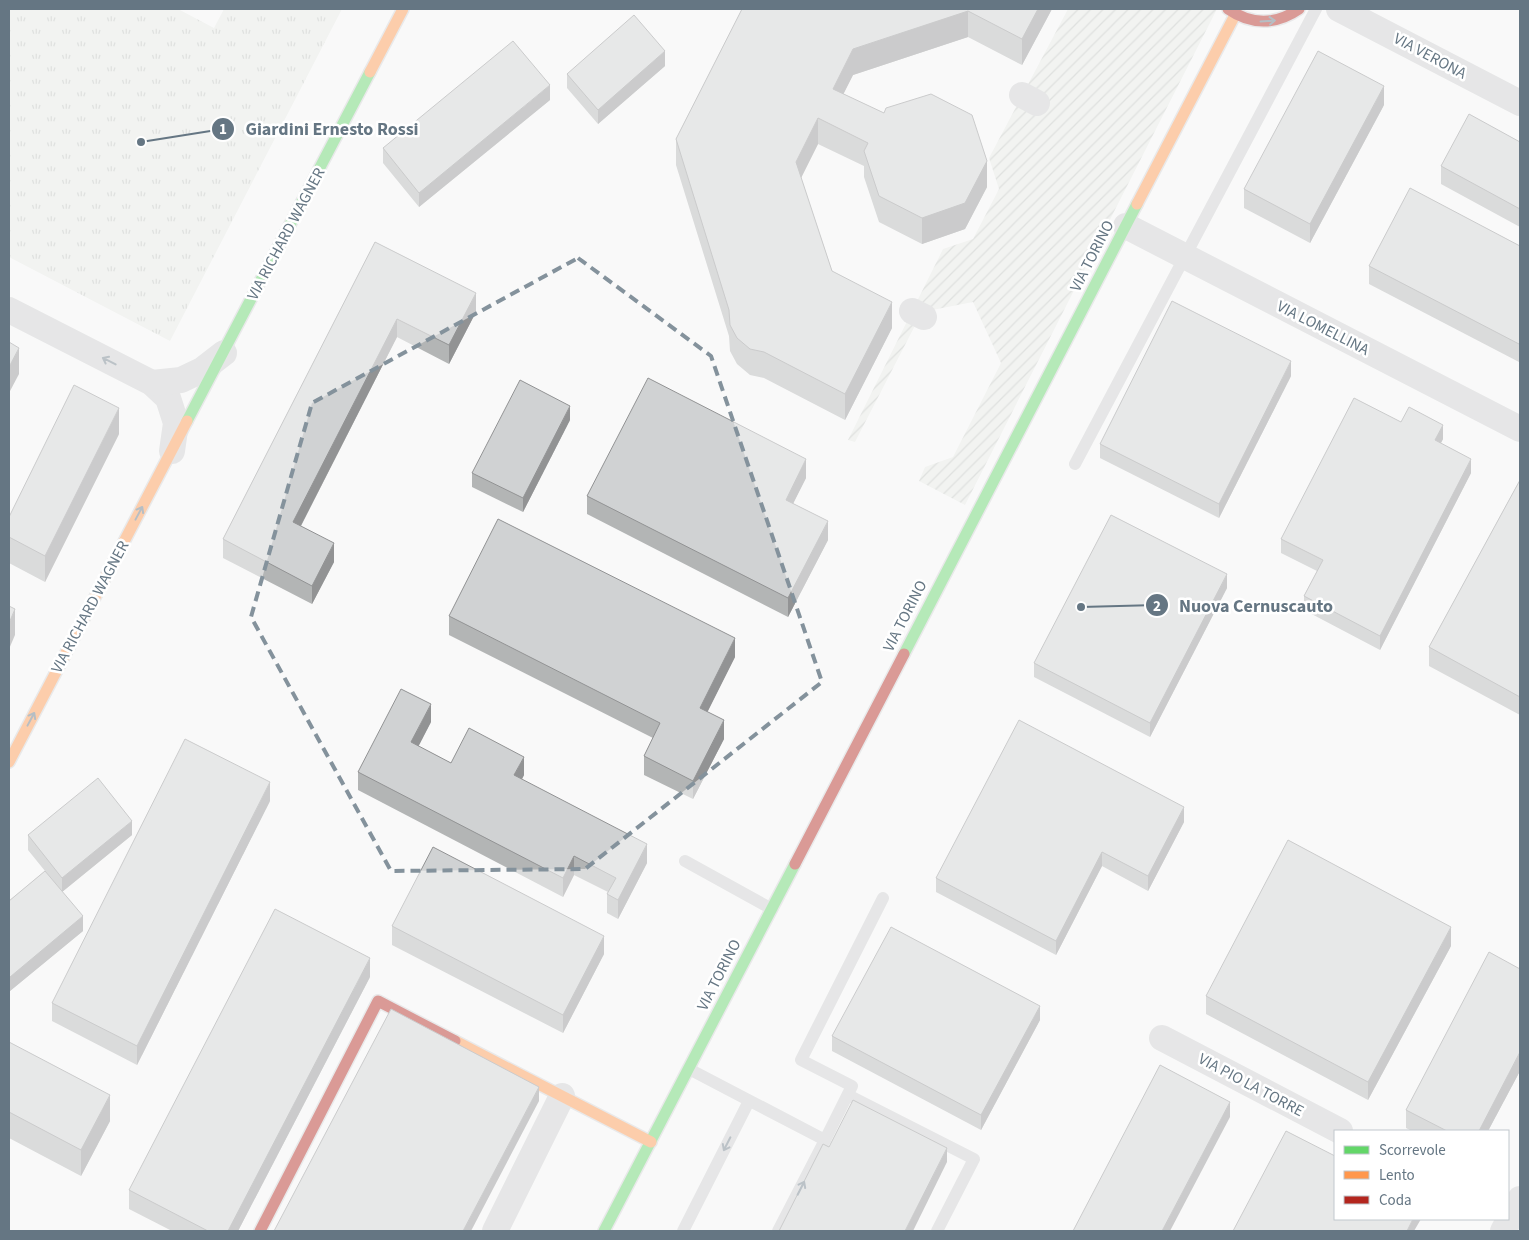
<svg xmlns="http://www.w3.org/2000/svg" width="1529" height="1240" font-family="'Source Sans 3',sans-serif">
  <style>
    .park { fill: url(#park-tufts) }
    .garden { fill: url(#garden-furrows) }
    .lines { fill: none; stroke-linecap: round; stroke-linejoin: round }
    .fast-casing { stroke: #d5d6d7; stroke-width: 14 }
    .slow-casing { stroke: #d5d6d7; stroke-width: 14 }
    .jam-casing { stroke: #d5d6d7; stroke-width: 14 }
    .lane { stroke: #cecfd0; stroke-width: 12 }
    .street { stroke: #cecfd0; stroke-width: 26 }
    .fast { stroke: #63d668; stroke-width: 11 }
    .slow { stroke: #ff974d; stroke-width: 11 }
    .jam { stroke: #b3261e; stroke-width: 11 }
    .wall { fill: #b3b5b5 }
    .shaded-wall { fill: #929394 }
    .building { fill: #d0d2d3; stroke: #929394 }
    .oneway { stroke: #657683 }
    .oneway2 { stroke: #707f8b }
    .marked { fill: none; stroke: #84929c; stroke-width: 4; stroke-dasharray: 10 6; stroke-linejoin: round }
    .labels { text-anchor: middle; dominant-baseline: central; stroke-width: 5; stroke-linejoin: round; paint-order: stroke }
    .street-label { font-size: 16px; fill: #657683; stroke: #fff }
    .leader { fill: none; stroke: #657683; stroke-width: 2 }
    .callout-dot { fill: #657683; stroke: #fff; stroke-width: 2 }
    .mark-label { font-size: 15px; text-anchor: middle; font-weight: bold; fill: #fff }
    .callout-label { font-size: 18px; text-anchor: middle; font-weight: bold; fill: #657683; stroke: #fff; stroke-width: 5; stroke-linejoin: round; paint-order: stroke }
  </style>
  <defs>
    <pattern id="park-tufts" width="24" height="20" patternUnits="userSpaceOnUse" patternTransform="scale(1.25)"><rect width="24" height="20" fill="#e8ebe6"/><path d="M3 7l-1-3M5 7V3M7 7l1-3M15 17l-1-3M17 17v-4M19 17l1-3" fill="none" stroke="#c0c3c0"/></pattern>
    <pattern id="garden-furrows" width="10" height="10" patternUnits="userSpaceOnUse" patternTransform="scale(1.25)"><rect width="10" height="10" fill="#e8ebe6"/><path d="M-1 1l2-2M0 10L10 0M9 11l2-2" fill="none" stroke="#c0c3c0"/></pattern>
  </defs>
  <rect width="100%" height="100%" fill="#f9f9f9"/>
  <polygon class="park" points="9,9 178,9 214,28 224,9 342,9 170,341 9,257"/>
  <polygon class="garden" points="1068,9 1217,9 965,505 919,481 925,467 953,457 1001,363 973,302 922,312 855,442 848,440 943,249 973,239 999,189 989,158"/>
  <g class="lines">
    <g class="fast-casing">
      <g id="fast">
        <polyline points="187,421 370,72"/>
        <polyline points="904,654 1137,204"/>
        <polyline points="604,1231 795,864"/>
      </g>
    </g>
    <g class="slow-casing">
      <g id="slow">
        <polyline points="370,72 403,9"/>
        <polyline points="1137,204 1235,15"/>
        <polyline points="9,762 187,421"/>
        <polyline points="455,1041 651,1142"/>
      </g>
    </g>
    <g class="jam-casing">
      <g id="jam">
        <path d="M 1228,9 C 1251,25 1276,25 1299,9"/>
        <polyline points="795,864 904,654"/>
        <polyline points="260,1231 378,1001 455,1041"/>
      </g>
    </g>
    <g class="lane">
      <polyline points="1075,464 1316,9"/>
      <polyline points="685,861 772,909"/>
      <polyline points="689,1069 825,1140 852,1086 801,1060 883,898"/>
      <polyline points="848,1095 974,1159 937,1231"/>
      <polyline points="683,1231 749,1101"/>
      <polyline points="778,1231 825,1140"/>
    </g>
    <g class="street">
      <polyline points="1339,9 1520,103"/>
      <polyline points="1022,95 1037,103"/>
      <polyline points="1126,226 1520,429"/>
      <polyline points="9,310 152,383 168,398 176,423 172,451"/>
      <polyline points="912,311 924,317"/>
      <polyline points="152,383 181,380 202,370 224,353"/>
      <polyline points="1162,1038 1340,1131"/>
      <polyline points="495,1231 562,1096"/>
      <polyline points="1503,1231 1520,1199"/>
    </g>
    <use href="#fast" class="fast"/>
    <use href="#slow" class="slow"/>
    <use href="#jam" class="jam"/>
  </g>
  <g class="wall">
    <polygon points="742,9 1052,9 1022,65 968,37 853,75 843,94 987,187 965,229 922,244 879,222 864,177 864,166 818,144 801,178 832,271 892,328 845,420 764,378 750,375 737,364 730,351 729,336 676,165 676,139"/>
    <polygon points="665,66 598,124 567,88 567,74"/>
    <polygon points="550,100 419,207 383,163 383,148"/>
    <polygon points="1384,105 1310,243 1244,208 1244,189"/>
    <polygon points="1520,142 1520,227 1441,184 1441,166"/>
    <polygon points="375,242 476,312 449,364 397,337 301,526 334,562 312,604 223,558 223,539"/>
    <polygon points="1520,246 1520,360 1519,362 1369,284 1369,266"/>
    <polygon points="1291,376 1219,518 1100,458 1100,444"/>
    <polygon points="570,420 523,512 472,487 472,473"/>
    <polygon points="1401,422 1443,439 1441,443 1471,473 1380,650 1304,610 1304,596 1317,571 1281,553 1281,539"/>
    <polygon points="119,434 45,582 9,563 9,517"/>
    <polygon points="806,478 793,503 828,540 788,617 587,514 587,496"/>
    <polygon points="1520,480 1520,715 1429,666 1429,647"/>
    <polygon points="1227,588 1150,737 1034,677 1034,663"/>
    <polygon points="449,616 735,657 707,712 724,739 693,799 644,775 644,756 653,738 449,635"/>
    <polygon points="431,722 418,746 451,763 524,775 522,779 647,863 618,919 607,913 607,894 608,892 574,875 563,897 358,790 358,772"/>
    <polygon points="270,801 137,1065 52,1021 52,1003"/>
    <polygon points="1184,822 1148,891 1102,866 1056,955 936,892 936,878"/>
    <polygon points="28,835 132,835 62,892 83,931 10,991 9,990 9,901 45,871 28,850"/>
    <polygon points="392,926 604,954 563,1033 392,945"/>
    <polygon points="1451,946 1368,1100 1206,1014 1206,996"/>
    <polygon points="370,977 238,1231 172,1231 129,1209 129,1190"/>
    <polygon points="1040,1020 981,1130 832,1051 832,1036"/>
    <polygon points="9,1042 110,1121 81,1176 9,1138"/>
    <polygon points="1520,1071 1488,1131 1412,1131 1406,1128 1406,1110"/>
  </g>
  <g class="shaded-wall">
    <polygon points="1038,9 1052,9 1022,65 1022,39"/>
    <polygon points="968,11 968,37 853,75 833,115 833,89 853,49"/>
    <polygon points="665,51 665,66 598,124 598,110"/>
    <polygon points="550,85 550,100 419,207 419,193"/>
    <polygon points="1384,86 1384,105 1310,243 1310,224"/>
    <polygon points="818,118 818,144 796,188 796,162"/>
    <polygon points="987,161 987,187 965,229 922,244 922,218"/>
    <polygon points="476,293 476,312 449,364 449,345"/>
    <polygon points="892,302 892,328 845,420 845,394"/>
    <polygon points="397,319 397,337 293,541 293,522"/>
    <polygon points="1520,341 1520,360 1519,362 1519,344"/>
    <polygon points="19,348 19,374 9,393 9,367"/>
    <polygon points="1291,361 1291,376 1219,518 1219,504"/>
    <polygon points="570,406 570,420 523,512 523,498"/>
    <polygon points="119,408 119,434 45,582 45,556"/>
    <polygon points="1443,425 1443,439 1435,454 1435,440"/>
    <polygon points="806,459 806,478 786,518 786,500"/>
    <polygon points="1471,459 1471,473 1380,650 1380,636"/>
    <polygon points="828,521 828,540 788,617 788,598"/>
    <polygon points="334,543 334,562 312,604 312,586"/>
    <polygon points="1227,574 1227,588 1150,737 1150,723"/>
    <polygon points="15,609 15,635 9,649 9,623"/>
    <polygon points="735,638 735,657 700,727 700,708"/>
    <polygon points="431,704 431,722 411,761 411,742"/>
    <polygon points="724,720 724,739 693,799 693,781"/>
    <polygon points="524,757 524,775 514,794 514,775"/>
    <polygon points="270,782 270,801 137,1065 137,1046"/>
    <polygon points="1184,807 1184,822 1148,891 1148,876"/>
    <polygon points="132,821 132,835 62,892 62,878"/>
    <polygon points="647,844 647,863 618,919 618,900"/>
    <polygon points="1102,852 1102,866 1056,955 1056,941"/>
    <polygon points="574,856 574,875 563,897 563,878"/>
    <polygon points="83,916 83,931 10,991 10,977"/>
    <polygon points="1451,927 1451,946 1368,1100 1368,1082"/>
    <polygon points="604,936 604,954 563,1033 563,1015"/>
    <polygon points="370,958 370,977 238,1231 228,1231"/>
    <polygon points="1040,1006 1040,1020 981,1130 981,1115"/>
    <polygon points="1520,1052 1520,1071 1488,1131 1479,1131"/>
    <polygon points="539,1087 539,1101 471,1231 463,1231"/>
    <polygon points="110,1095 110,1121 81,1176 81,1150"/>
    <polygon points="1230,1102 1230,1117 1170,1231 1162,1231"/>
    <polygon points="947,1148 947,1162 913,1231 905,1231"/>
    <polygon points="1413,1219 1421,1219 1414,1231 1407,1231"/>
  </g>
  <g class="building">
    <polygon points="742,9 1038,9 1022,39 968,11 853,49 833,89 884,113 886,108 931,94 972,115 987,161 965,203 922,218 879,196 864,151 868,143 818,118 796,162 832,271 892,302 845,394 764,352 750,349 737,338 730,325 729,310 676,139"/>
    <polygon points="634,15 665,51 598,110 567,74"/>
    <polygon points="513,41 550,85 419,193 383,148"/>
    <polygon points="1318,51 1384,86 1310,224 1244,189"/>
    <polygon points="1469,114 1520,142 1520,209 1441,166"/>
    <polygon points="1410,188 1520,246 1520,341 1519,344 1369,266"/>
    <polygon points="375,242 476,293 449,345 397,319 293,522 334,543 312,586 223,539"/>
    <polygon points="1172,301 1291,361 1219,504 1100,444"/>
    <polygon points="9,342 19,348 9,367"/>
    <polygon points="648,378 806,459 786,500 828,521 788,598 587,496"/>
    <polygon points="520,380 570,406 523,498 472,473"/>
    <polygon points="74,385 119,408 45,556 9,537 9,517"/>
    <polygon points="1354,398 1401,422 1409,407 1443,425 1435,440 1471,459 1380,636 1304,596 1323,560 1281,539"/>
    <polygon points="1520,480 1520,697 1429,647"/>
    <polygon points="1111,515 1227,574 1150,723 1034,663"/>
    <polygon points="498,519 735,638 700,708 724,720 693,781 644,756 660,723 449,616"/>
    <polygon points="9,606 15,609 9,623"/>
    <polygon points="401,689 431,704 411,742 451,763 469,728 524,757 514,775 647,844 618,900 607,894 616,878 574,856 563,878 358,772"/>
    <polygon points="1019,720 1184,807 1148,876 1102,852 1056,941 936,878"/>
    <polygon points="185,739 270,782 137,1046 52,1003"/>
    <polygon points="98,778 132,821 62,878 28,835"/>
    <polygon points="1288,840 1451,927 1368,1082 1206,996"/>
    <polygon points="433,847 604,936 563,1015 392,926"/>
    <polygon points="45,871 83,916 10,977 9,975 9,901"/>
    <polygon points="275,909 370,958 228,1231 208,1231 129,1190"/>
    <polygon points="891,927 1040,1006 981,1115 832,1036"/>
    <polygon points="1489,952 1520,969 1520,1052 1479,1131 1447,1131 1406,1110"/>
    <polygon points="391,1009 539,1087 463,1231 274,1231"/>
    <polygon points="9,1042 110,1095 81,1150 9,1112"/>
    <polygon points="1160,1065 1230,1102 1162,1231 1073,1231"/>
    <polygon points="853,1100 947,1148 905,1231 779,1231 823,1144 829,1147"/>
    <polygon points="1286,1131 1335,1156 1335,1219 1413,1219 1407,1231 1233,1231"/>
  </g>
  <defs><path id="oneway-shaft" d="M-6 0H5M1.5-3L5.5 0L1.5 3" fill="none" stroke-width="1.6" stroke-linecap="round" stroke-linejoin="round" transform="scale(1.25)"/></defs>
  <g class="oneway">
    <use href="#oneway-shaft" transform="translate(1268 21) rotate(-4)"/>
    <use href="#oneway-shaft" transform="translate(139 513) rotate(-62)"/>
    <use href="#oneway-shaft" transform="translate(31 719) rotate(-62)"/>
  </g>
  <g class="oneway2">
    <use href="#oneway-shaft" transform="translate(109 361) rotate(-153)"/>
    <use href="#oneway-shaft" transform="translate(727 1144) rotate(117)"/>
    <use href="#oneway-shaft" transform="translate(801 1188) rotate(-63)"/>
  </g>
  <path d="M0 0H1529V1240H0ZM 578,258 L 711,356 L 822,682 L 585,869 L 391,871 L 251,617 L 312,403 Z" fill="#f9f9f9" fill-opacity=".55" fill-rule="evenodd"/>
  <path class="marked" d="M 578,258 L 711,356 L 822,682 L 585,869 L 391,871 L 251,617 L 312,403 Z"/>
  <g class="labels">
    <g class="street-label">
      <text transform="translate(1430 56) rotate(28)">VIA VERONA</text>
      <text transform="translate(286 234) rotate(-62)">VIA RICHARD WAGNER</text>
      <text transform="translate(1092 256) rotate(-63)">VIA TORINO</text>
      <text transform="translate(1323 328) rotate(27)">VIA LOMELLINA</text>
      <text transform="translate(90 607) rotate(-62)">VIA RICHARD WAGNER</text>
      <text transform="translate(905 616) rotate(-63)">VIA TORINO</text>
      <text transform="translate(719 975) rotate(-63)">VIA TORINO</text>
      <text transform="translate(1251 1085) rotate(28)">VIA PIO LA TORRE</text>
    </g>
  </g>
  <path class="leader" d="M141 142L223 129M1081 607L1157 605"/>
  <g class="callout-dot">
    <circle cx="141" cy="142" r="5"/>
    <circle cx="1081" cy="607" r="5"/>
    <circle cx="223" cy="129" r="12"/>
    <circle cx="1157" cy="605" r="12"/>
  </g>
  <g class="mark-label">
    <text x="223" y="134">1</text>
    <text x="1157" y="611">2</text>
  </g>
  <g class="callout-label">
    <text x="332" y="135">Giardini Ernesto Rossi</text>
    <text x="1256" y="612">Nuova Cernuscauto</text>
  </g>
  <rect width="1529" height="1240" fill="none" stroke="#657683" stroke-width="20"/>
  <rect x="1334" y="1130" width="175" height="90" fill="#ffffff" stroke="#c1c8cd"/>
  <rect x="1344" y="1146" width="25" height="8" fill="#63d668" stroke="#c1c8cd"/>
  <text x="1379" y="1155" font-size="15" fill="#657683">Scorrevole</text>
  <rect x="1344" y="1171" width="25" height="8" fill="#ff974d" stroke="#c1c8cd"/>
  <text x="1379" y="1180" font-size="15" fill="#657683">Lento</text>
  <rect x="1344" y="1196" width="25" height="8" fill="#b3261e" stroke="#c1c8cd"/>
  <text x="1379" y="1205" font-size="15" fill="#657683">Coda</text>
</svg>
